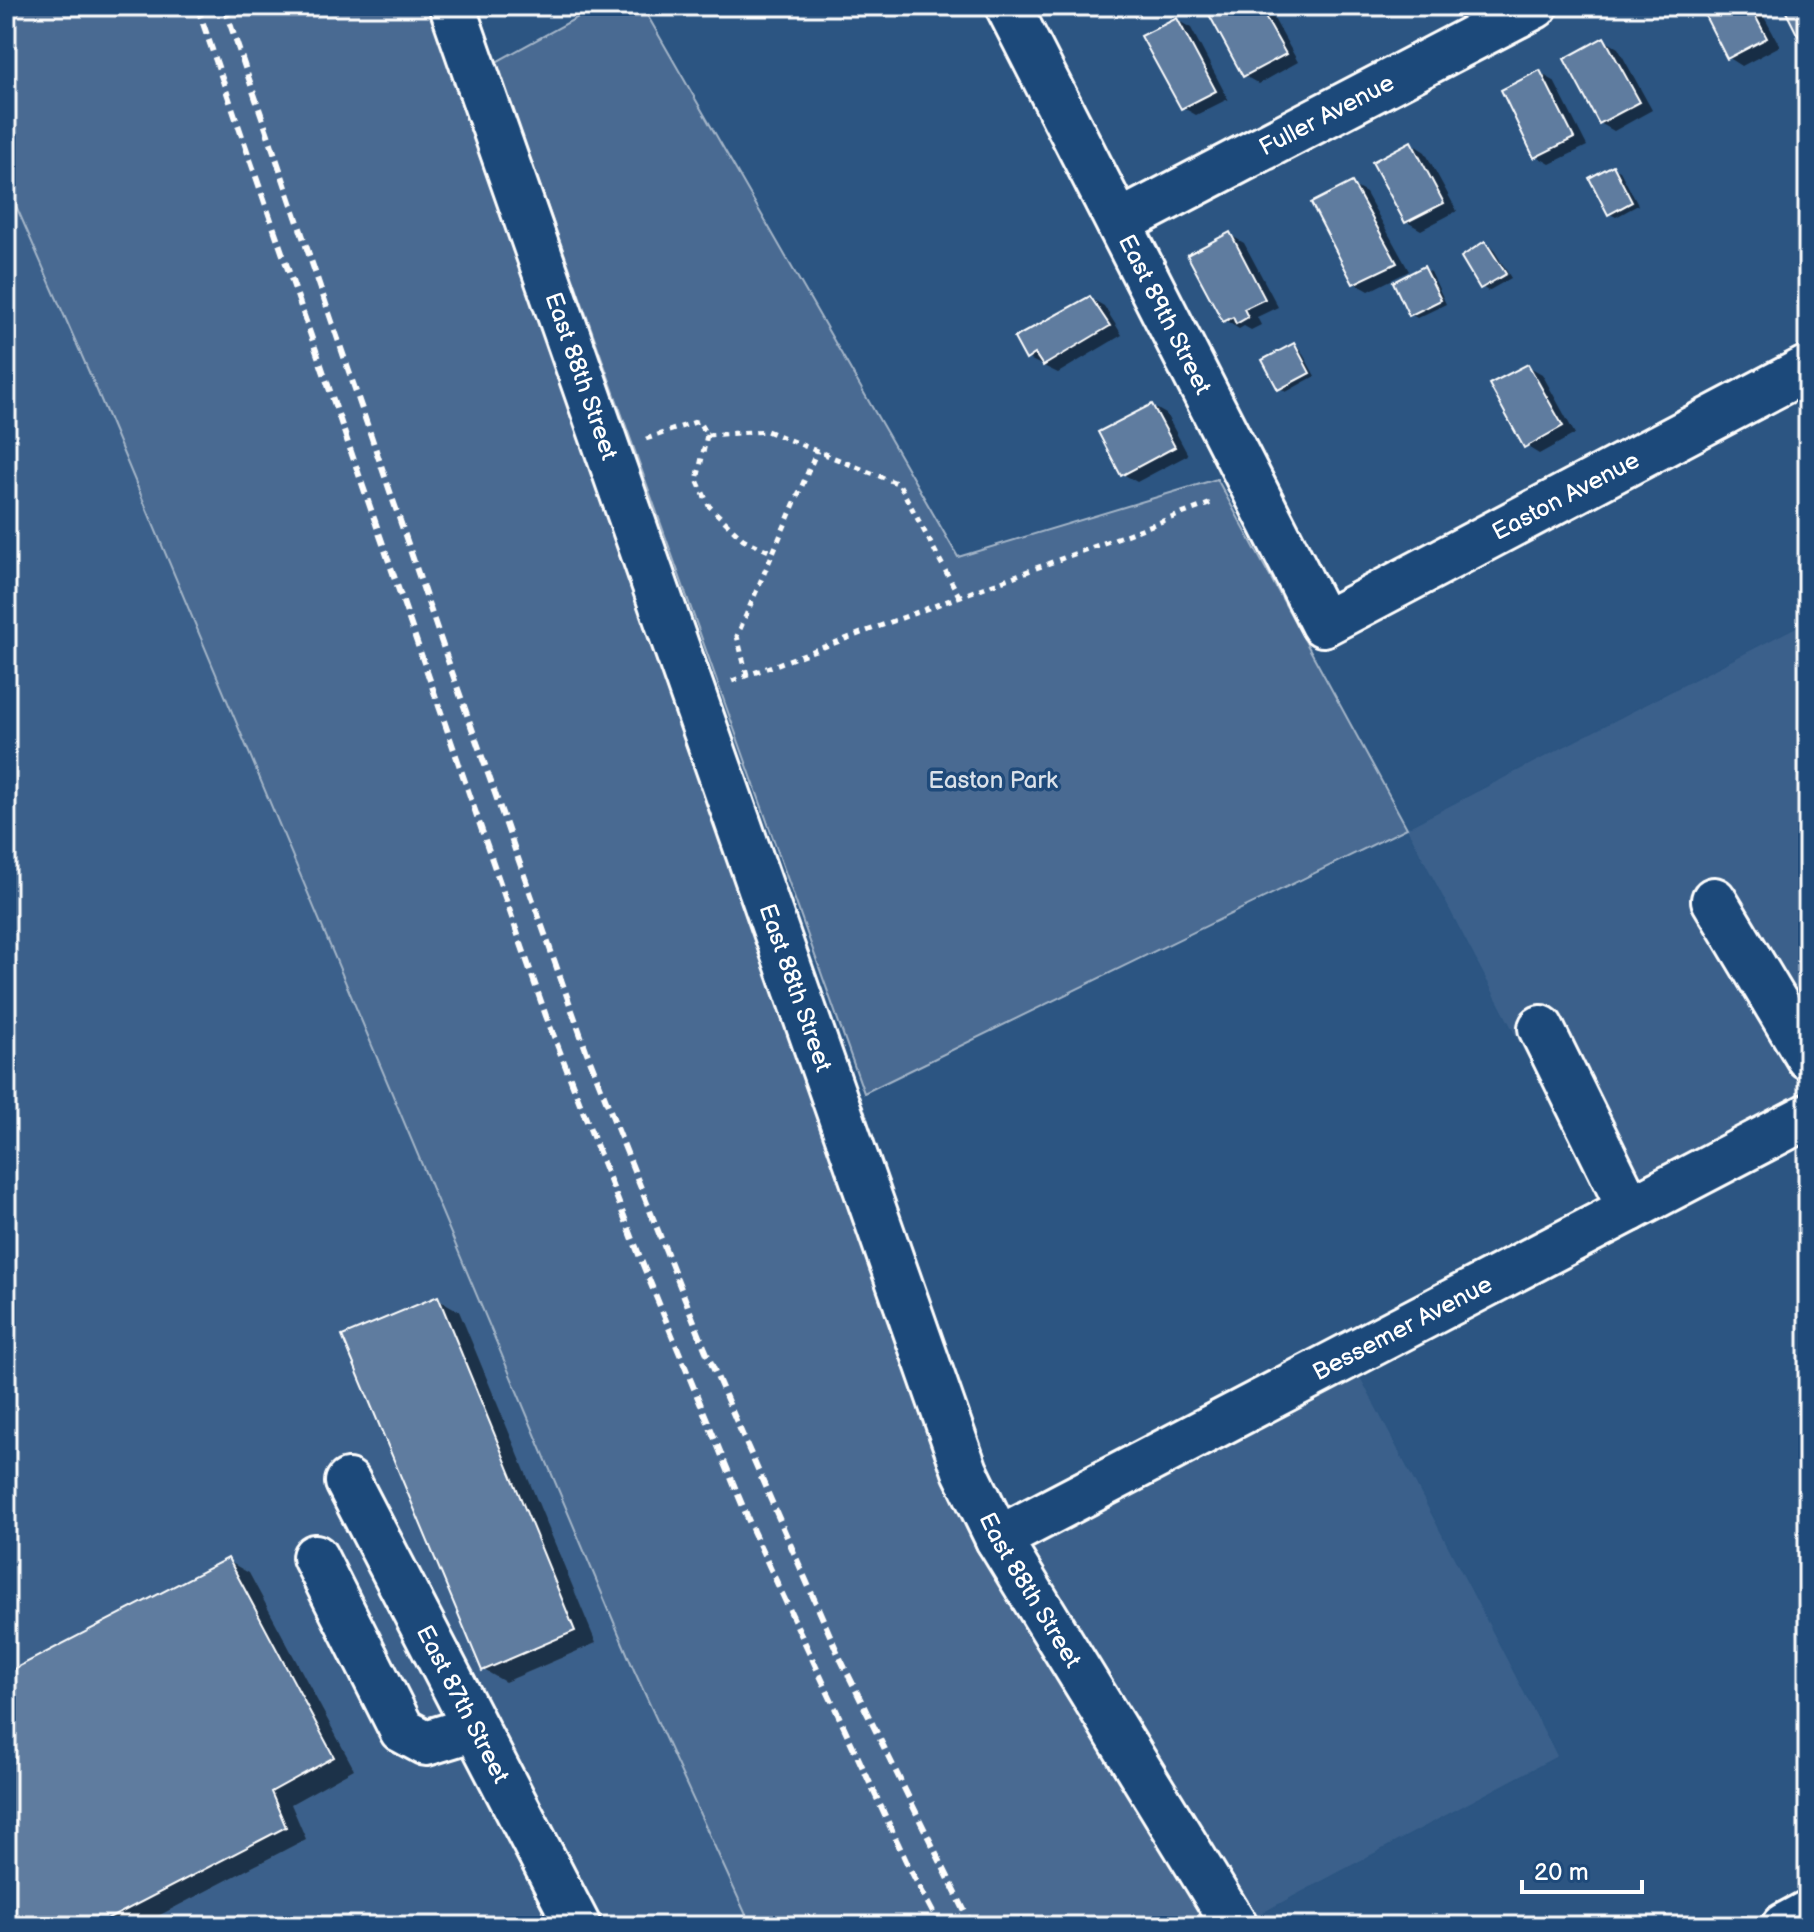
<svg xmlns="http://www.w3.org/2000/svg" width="1814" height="1932" font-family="'Balsamiq Sans',sans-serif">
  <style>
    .built { fill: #3b618b }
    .green { fill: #486b92; stroke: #a4b5c8; stroke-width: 2 }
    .shadow { fill: #0007 }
    .building { fill: #5e7c9f; stroke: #fff; stroke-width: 2 }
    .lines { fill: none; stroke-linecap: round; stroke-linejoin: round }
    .minor-casing { stroke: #fff; stroke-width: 50 }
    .path { stroke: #fff; stroke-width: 5; stroke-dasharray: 6 6; stroke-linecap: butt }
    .minor { stroke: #1f4a7a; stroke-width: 44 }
    .rail { stroke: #fff; stroke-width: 6; stroke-dasharray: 12 6; stroke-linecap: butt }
    .labels { text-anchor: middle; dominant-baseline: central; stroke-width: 7; stroke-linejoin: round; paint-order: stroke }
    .street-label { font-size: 24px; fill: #fff; stroke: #1f4a7a }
    .park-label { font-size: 24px; fill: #dae1e9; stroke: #1f4a7a }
  </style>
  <rect width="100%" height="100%" fill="#2c5582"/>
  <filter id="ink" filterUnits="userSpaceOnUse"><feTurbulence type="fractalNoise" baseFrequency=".0125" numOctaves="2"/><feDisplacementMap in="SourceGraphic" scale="16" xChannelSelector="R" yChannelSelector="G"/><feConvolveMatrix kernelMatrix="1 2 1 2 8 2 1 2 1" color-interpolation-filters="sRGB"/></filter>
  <g filter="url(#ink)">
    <g class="built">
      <polygon points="6,6 24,6 813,1926 6,1926"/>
      <polygon points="1808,621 1808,1116 1612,1219 1407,828"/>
      <polygon points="1349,1356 1557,1756 1237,1926 998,1539"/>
    </g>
    <g class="green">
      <polygon points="6,6 452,6 965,1471 1235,1926 751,1926 634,1670 96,388 6,183"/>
      <polygon points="598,6 642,6 958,557 1217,479 1407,828 864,1093 496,62"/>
    </g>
    <g class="shadow">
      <polygon points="814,6 831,6 822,11"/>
      <polygon points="1221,6 1267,6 1298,62 1259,84 1245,76"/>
      <polygon points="1375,6 1400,6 1387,13"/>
      <polygon points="1703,6 1758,6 1780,46 1742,66 1728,57"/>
      <polygon points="1177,20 1191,28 1228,99 1196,115 1182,107"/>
      <polygon points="1604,40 1618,48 1652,110 1614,131 1600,123"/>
      <polygon points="1540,73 1554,81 1587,146 1550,164 1536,156"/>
      <polygon points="1411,143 1425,152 1457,211 1421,230 1407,222"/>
      <polygon points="1613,168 1620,171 1638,205 1616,217 1610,214"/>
      <polygon points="1352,185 1366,193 1409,271 1369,291 1355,283"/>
      <polygon points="1230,235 1244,243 1278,307 1257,317 1261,325 1251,330 1244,326 1239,329 1225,320"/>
      <polygon points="1485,244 1492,247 1511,278 1488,291 1482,287"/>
      <polygon points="1424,269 1431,272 1446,304 1417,318 1411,314"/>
      <polygon points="1090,298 1104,306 1122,335 1058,373 1027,358"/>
      <polygon points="1294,345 1300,349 1315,376 1286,392 1280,388"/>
      <polygon points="1528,366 1542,374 1575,434 1539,454 1526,446"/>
      <polygon points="1152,406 1166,414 1188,455 1137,482 1123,474"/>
      <polygon points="438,1299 459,1311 596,1643 505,1682 484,1670"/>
      <polygon points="228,1561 249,1573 354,1769 291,1804 306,1839 139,1926 6,1926 6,1675"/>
    </g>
    <g class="building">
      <polygon points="1217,6 1259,6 1286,54 1243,77 1207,11"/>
      <polygon points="1700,6 1750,6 1767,38 1727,59"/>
      <polygon points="1783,6 1808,6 1808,31 1798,36"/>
      <polygon points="1177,18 1216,91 1181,109 1141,36"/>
      <polygon points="1604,37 1640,102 1599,124 1564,59"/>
      <polygon points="1540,70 1574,138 1534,158 1501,90"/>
      <polygon points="1411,141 1444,203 1405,223 1372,162"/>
      <polygon points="1613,165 1632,202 1608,215 1589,178"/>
      <polygon points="1352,182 1397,263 1353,284 1311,203"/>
      <polygon points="1230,232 1265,299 1244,309 1248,317 1236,324 1233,317 1223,322 1187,255"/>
      <polygon points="1485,241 1506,274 1480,289 1461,257"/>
      <polygon points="1424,266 1441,300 1409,316 1393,282"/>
      <polygon points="1090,296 1110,326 1043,366 1035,354 1026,360 1014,338"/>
      <polygon points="1294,343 1310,373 1278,390 1262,360"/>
      <polygon points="1528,364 1563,426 1524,448 1489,384"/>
      <polygon points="1152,404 1175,447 1121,476 1098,432"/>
      <polygon points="438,1296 575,1631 482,1671 342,1336"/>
      <polygon points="228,1558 334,1757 271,1792 286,1827 95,1926 6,1926 6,1673"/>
    </g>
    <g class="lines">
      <g class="minor-casing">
        <g id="minor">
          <path id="s1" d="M 452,6 L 965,1471 L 998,1539 L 1235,1926"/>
          <path id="s2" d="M 1008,6 L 1323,624 L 1808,368"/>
          <path id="s3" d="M 1119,223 L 1535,6"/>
          <polyline points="1714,900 1808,1057"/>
          <polyline points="1541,1028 1630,1209"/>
          <path id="s4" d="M 348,1482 L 578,1926"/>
          <path id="s5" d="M 998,1539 L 1808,1116"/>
          <polyline points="315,1557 402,1730 426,1743 475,1728"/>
          <polyline points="1784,1926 1808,1913"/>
        </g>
      </g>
      <g class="path">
        <polyline points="707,435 697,480 709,506 743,539 773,553"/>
        <polyline points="646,439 698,421 707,435 767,431 899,484 959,596"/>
        <polyline points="747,675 737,636 817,451"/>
        <polyline points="732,681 1214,502"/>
      </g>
      <use href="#minor" class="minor"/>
      <g class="rail">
        <polyline points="197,6 546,1016 643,1265 753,1531 907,1863 940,1926"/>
        <polyline points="224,6 447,658 586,1050 705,1349 839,1656 972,1926"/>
      </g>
    </g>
  </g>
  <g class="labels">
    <g class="street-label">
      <text stroke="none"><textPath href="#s3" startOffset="234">Fuller Avenue</textPath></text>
      <text stroke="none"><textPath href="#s2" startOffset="346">East 89th Street</textPath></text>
      <text stroke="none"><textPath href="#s1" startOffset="392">East 88th Street</textPath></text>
      <text stroke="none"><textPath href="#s2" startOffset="968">Easton Avenue</textPath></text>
      <text stroke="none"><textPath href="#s1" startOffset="1040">East 88th Street</textPath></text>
      <text stroke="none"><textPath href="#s5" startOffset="456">Bessemer Avenue</textPath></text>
      <text stroke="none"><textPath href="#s1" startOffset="1688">East 88th Street</textPath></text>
      <text stroke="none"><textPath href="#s4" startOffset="250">East 87th Street</textPath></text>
    </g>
    <g class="park-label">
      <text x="993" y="780">Easton Park</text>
    </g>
  </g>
  <rect width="1814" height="1932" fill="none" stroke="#1f4a7a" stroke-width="32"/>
  <rect x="16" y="16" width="1782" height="1900" fill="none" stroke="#fff" stroke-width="3" filter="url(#ink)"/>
  <path d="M1522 1880v12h120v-12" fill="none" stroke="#ffffff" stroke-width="4"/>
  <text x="1534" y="1880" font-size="24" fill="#ffffff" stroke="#1f4a7a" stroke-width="6" paint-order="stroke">20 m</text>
</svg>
